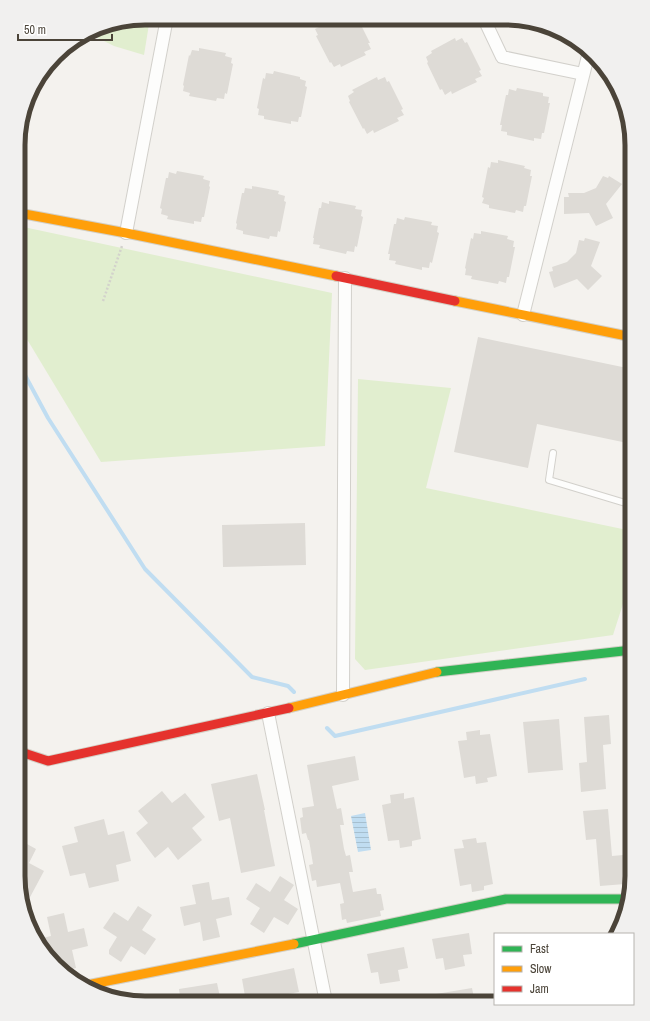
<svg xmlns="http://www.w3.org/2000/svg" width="650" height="1021" font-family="'Archivo Narrow',sans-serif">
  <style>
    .grass { fill: #e1eecf }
    .water { fill: url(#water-rules) }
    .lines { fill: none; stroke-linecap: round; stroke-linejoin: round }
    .stream { stroke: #c0ddf1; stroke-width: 4 }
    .building { fill: #dedbd6 }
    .lane-casing { stroke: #d2d0cb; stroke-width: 8 }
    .street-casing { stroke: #d2d0cb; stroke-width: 14 }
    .fast-casing { stroke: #d3cfc5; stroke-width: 11 }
    .slow-casing { stroke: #d3cfc5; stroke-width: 11 }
    .jam-casing { stroke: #d3cfc5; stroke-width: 11 }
    .path { stroke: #d3d2cc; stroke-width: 2.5; stroke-dasharray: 2 2; stroke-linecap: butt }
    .lane { stroke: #fdfdfc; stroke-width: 6 }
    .street { stroke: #fdfdfc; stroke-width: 12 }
    .fast { stroke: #30b455; stroke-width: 9 }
    .slow { stroke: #ff9f0a; stroke-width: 9 }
    .jam { stroke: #e5322d; stroke-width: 9 }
    .rim { fill: none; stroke: #4b4439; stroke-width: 5 }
  </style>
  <defs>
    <pattern id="water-rules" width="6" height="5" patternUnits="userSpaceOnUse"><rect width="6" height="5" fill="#c0ddf1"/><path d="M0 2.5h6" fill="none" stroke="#a6bfcf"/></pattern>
  </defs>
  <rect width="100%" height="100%" fill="#f4f2ee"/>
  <g class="grass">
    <polygon points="145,18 150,18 144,55 114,46 88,33 97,28"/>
    <polygon points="19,226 332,293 325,446 101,462 19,326"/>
    <polygon points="358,379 451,388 426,488 632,531 632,576 613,635 365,670 355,659"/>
  </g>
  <polygon class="water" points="365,813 371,850 358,852 351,816"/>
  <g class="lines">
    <g class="stream">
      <polyline points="19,364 48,418 145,569 252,677 288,686 294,692"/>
      <polyline points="327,728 335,736 585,679"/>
    </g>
  </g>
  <g class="building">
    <polygon points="330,19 358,19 370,43 368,43 371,49 364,52 366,55 351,62 341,67 340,64 334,67 331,62 330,63 316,36 318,35 315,29 321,26 320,24"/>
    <polygon points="455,38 456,41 462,38 465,43 467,42 481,70 479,71 482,76 475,79 477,82 462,89 452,94 451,91 445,95 442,89 440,90 427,63 428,62 426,57 432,53 431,51"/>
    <polygon points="199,48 226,53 225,56 232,58 231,63 233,64 227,94 225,93 224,99 217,98 216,101 189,96 190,93 183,91 184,86 183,85 189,55 190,56 192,50 199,51"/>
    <polygon points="274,71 300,77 300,79 306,81 305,86 307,87 301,117 299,117 298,122 291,121 291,124 264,119 264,116 258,115 259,109 257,108 263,78 265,79 266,73 273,74"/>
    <polygon points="377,77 378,80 385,77 387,82 389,81 403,109 401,110 404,115 397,118 399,121 374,133 373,130 367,134 364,128 363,129 349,102 350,101 348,96 354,92 352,90"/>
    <polygon points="517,88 543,93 543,96 549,97 548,103 550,103 544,133 542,133 541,139 534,138 534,141 507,135 507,132 501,131 502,125 500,125 506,95 508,95 509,89 516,91"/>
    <polygon points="498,160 525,166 524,168 531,170 530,176 532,176 526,206 524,206 523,212 516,210 515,213 499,210 489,208 489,205 482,203 484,198 482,197 488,167 490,168 491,162 498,163"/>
    <polygon points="177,171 204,176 203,179 210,181 209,186 210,187 204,217 202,217 201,222 194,221 194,224 167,219 168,216 161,214 162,209 160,208 166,178 168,178 169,172 176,174"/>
    <polygon points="603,176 608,178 609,176 622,184 606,204 613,218 596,226 589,213 564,214 564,197 569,197 568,193 584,193 596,188"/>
    <polygon points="252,186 279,191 278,194 285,196 284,201 286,202 280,232 278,231 277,237 270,236 269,239 243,234 243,231 236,229 237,224 236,223 242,193 244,193 245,188 252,189"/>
    <polygon points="329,201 356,206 355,209 362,210 361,216 363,217 357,247 355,246 354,252 347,251 346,254 319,248 320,245 313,244 314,238 313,238 319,208 321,208 322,202 329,204"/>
    <polygon points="405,217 432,222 431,225 438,226 437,232 439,233 432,263 430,262 429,268 422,267 422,270 395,264 396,261 389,260 390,254 388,254 394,224 396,224 397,218 404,220"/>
    <polygon points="481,231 508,236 507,239 514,241 513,247 515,247 509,277 507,277 506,283 499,281 498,284 471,279 472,276 465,275 466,269 465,268 471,238 473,239 474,233 481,234"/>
    <polygon points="585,238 600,242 591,266 602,276 588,290 577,279 554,288 549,272 553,271 552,267 567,262 576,253 579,240 584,241"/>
    <polygon points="478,337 632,369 632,444 537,424 528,468 454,452"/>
    <polygon points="305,523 306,565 223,567 222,525"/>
    <polygon points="609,715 611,744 603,745 606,789 581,792 579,763 587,762 584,717"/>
    <polygon points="559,719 563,770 528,773 523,722"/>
    <polygon points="480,730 480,735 490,734 497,776 487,778 488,782 476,784 475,776 464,778 458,741 467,740 466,732"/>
    <polygon points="355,756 359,780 332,786 337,809 341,808 344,825 340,825 344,849 346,856 350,855 353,872 349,872 353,892 376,888 377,894 381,894 384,910 380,911 381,916 347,923 346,919 342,920 340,904 344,903 340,883 317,887 316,880 312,881 309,865 313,864 309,840 308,840 306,833 302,834 300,818 303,817 302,808 314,806 307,765"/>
    <polygon points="257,774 265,810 264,810 275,866 241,873 230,818 219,821 211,784"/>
    <polygon points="162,791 172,803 185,793 205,817 192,828 202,840 178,860 168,847 155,858 136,833 148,823 138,811"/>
    <polygon points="404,793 404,799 414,797 421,839 412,841 412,846 400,848 399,840 388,841 382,805 391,803 390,795"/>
    <polygon points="608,809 612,856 623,855 625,884 600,886 596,839 586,840 583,811"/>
    <polygon points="104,819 108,835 124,831 131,861 116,865 119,881 89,888 85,873 70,876 62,846 78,842 74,827"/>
    <polygon points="476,838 477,843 486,842 493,884 484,886 484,890 472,892 471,884 460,886 454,849 464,848 462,840"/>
    <polygon points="18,839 36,849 29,863 44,871 29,899 22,895 18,876"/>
    <polygon points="280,876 294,885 284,900 298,909 288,925 274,917 264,933 250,924 260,908 246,899 256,883 270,892"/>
    <polygon points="209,882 212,900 229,897 232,915 216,919 220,937 203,941 200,922 184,926 180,907 196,904 192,885"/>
    <polygon points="138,906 152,915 142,930 156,939 145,955 131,946 121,962 109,954 109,950 117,937 103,928 114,912 128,921"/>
    <polygon points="64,913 68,932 84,928 88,946 72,950 76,968 64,971 58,964 55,954 51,955 38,939 51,936 47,917"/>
    <polygon points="469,933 472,954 463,955 465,966 445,970 443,958 436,959 432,939"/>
    <polygon points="404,947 408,968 398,970 400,981 380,984 378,972 371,973 367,954"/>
    <polygon points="294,968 299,992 246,1002 242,979"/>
    <polygon points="217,983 221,1002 181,1002 179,989"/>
    <polygon points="472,988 475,1003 437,1003 436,994"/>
  </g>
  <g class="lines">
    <g class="lane-casing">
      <polyline id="lane" points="553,453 549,480 632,505"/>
    </g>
    <g class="street-casing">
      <g id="street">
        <polyline points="484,19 502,57 583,74"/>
        <polyline points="126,233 167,18"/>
        <polyline points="523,315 589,52"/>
        <polyline points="343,695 345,278"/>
        <polyline points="268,713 326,1002"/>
      </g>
    </g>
    <g class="fast-casing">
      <g id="fast">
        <polyline points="437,672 632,650"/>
        <polyline points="294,944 506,899 627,899"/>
      </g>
    </g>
    <g class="slow-casing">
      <g id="slow">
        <polyline points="19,213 126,233 336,276"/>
        <polyline points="455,301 632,337"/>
        <polyline points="289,708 437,672"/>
        <polyline points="87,985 294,944"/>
      </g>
    </g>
    <g class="jam-casing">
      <g id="jam">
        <polyline points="336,276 455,301"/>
        <polyline points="18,751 48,761 289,708"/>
      </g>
    </g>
    <polyline class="path" points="103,301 122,246"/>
    <use href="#lane" class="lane"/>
    <use href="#street" class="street"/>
    <use href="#fast" class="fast"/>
    <use href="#slow" class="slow"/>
    <use href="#jam" class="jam"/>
  </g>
  <path d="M0 0H650V1021H0ZM145 25H505A120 120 0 0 1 625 145V876A120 120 0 0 1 505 996H145A120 120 0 0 1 25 876V145A120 120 0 0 1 145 25Z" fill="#f1f0ef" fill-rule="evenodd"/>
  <path class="rim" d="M145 25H505A120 120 0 0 1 625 145V876A120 120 0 0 1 505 996H145A120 120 0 0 1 25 876V145A120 120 0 0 1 145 25Z"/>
  <rect x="494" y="933" width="140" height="72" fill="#ffffff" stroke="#b7b4b0"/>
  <rect x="502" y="946" width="20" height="6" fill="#30b455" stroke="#b7b4b0"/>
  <text x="530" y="953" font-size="12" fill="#4b4439">Fast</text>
  <rect x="502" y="966" width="20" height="6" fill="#ff9f0a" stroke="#b7b4b0"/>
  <text x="530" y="973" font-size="12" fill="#4b4439">Slow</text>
  <rect x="502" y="986" width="20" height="6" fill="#e5322d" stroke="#b7b4b0"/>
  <text x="530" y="993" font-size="12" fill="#4b4439">Jam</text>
  <path d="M18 34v6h94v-6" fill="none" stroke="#4b4439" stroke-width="2"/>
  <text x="24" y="34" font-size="12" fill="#4b4439" stroke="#ffffff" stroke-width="3" paint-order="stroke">50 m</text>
</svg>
